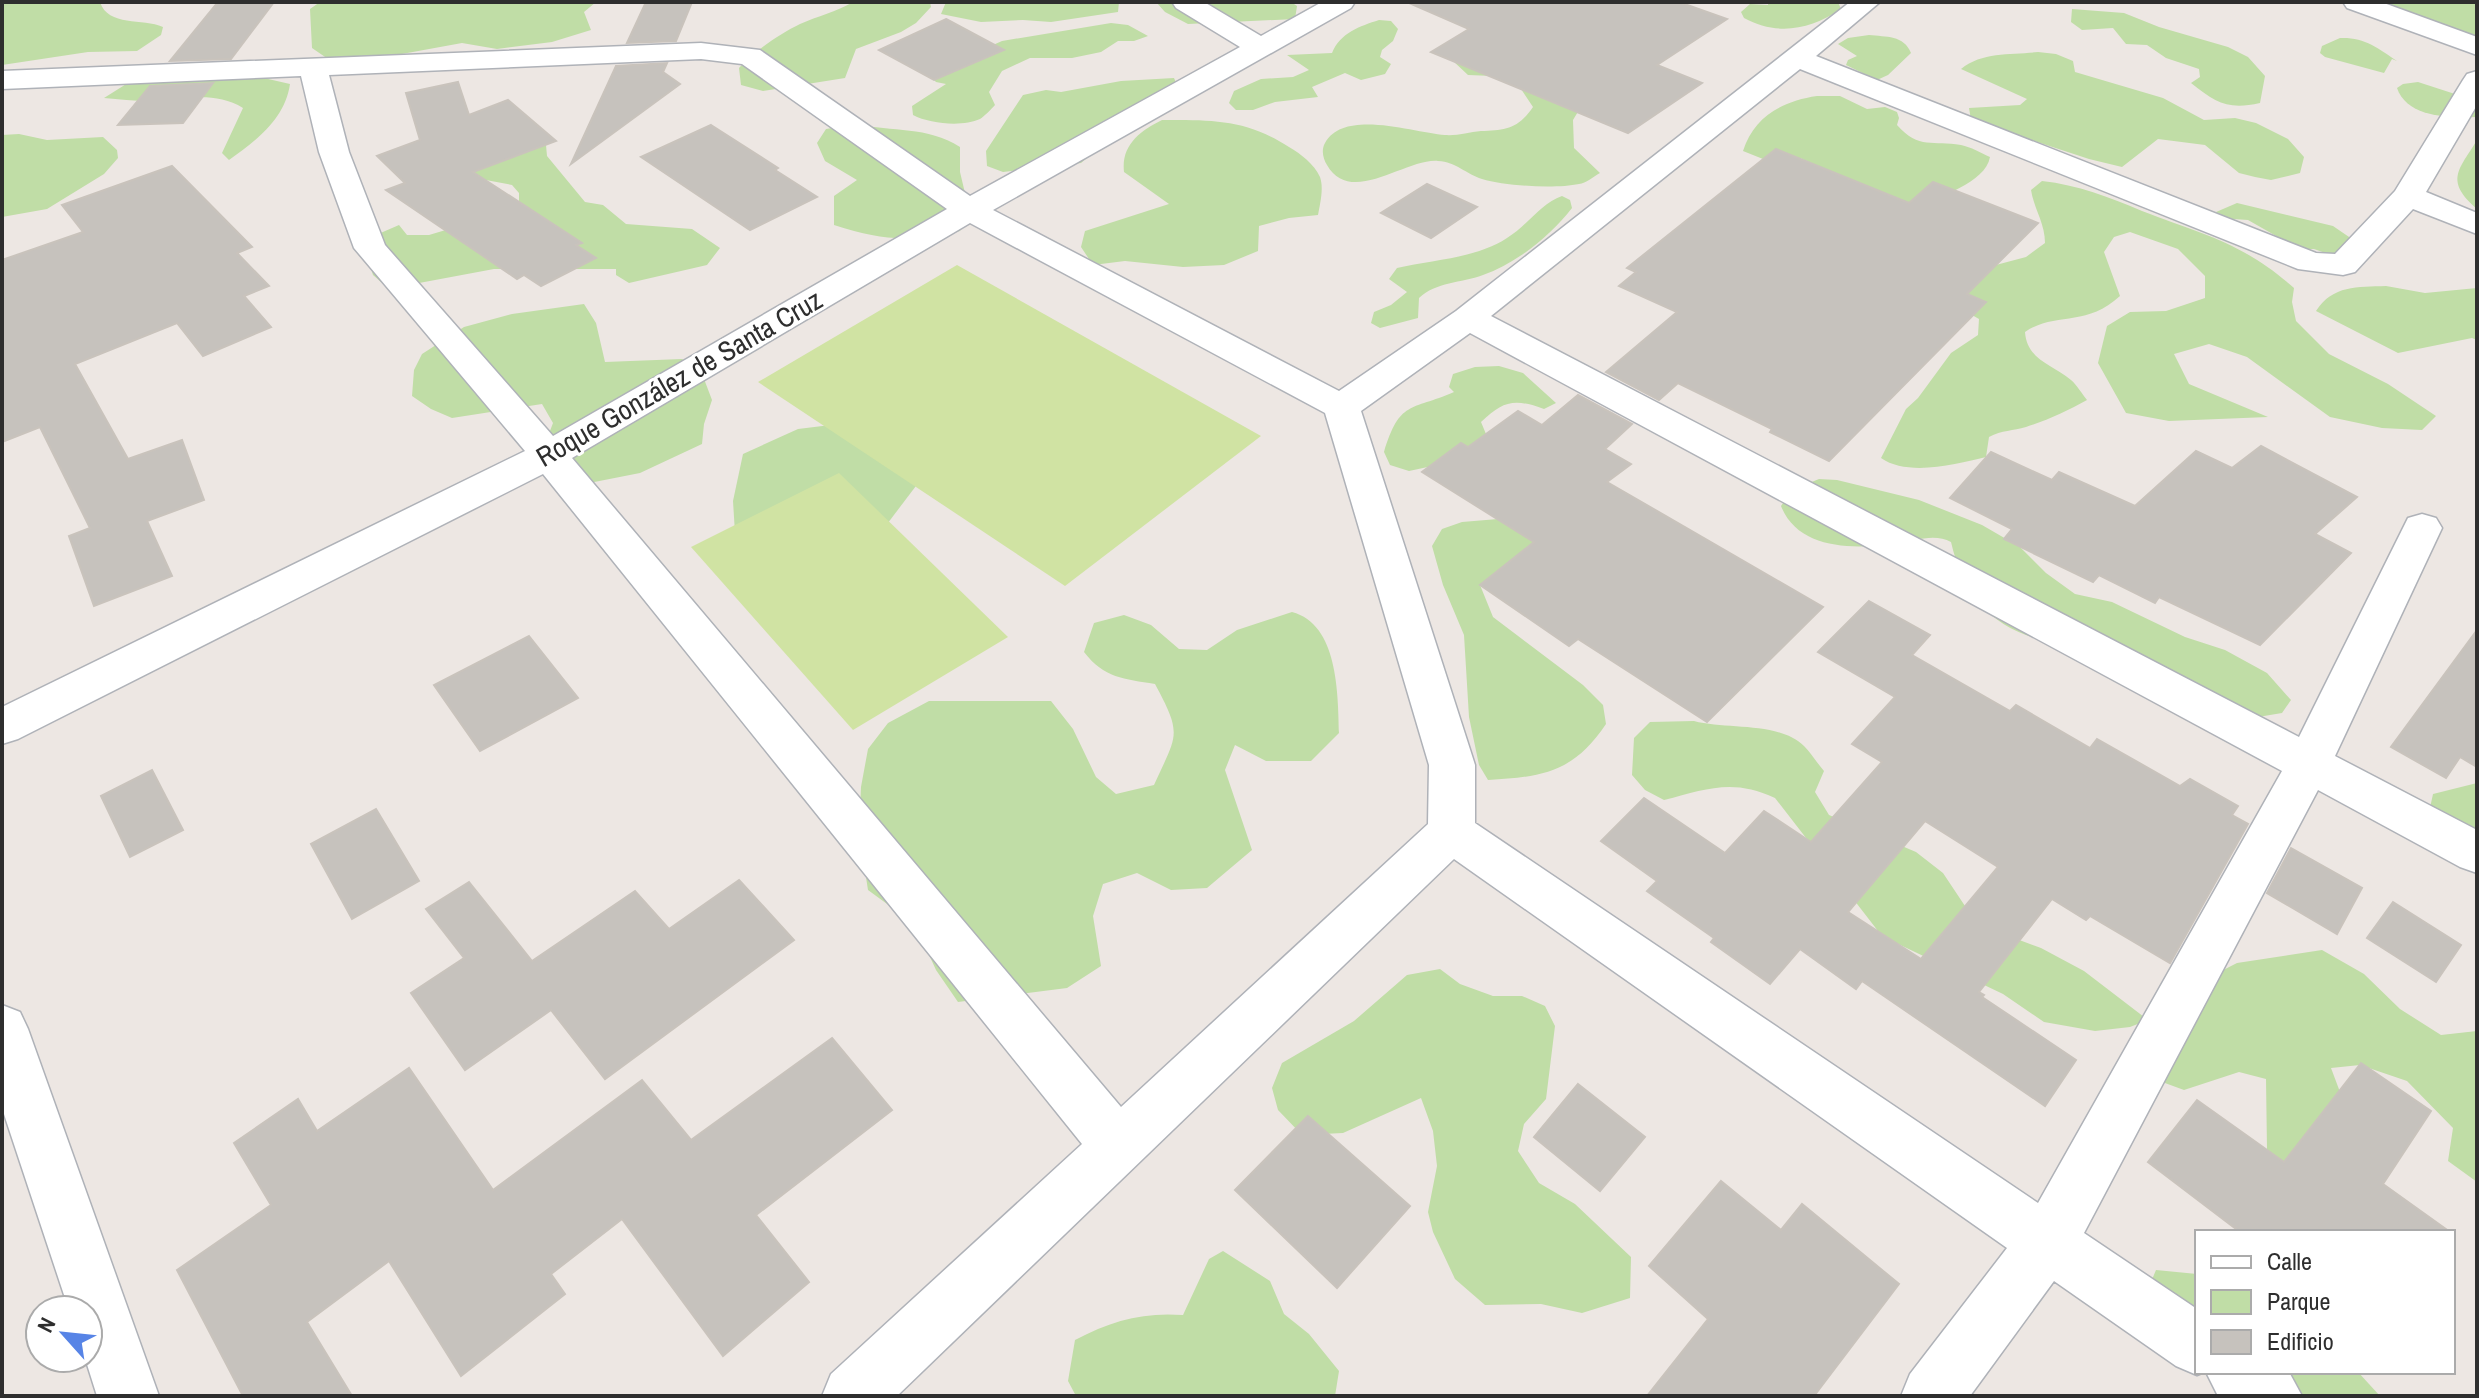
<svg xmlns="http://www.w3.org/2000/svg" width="2479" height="1398" font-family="'Archivo Narrow',sans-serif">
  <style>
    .green { fill: #c0dda6 }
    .pitch { fill: #d0e3a3 }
    .building { fill: #c6c2bd; stroke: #c9c3bc; stroke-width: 2; fill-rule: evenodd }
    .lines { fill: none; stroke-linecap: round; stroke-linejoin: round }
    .minor-casing { stroke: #afb2b8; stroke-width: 3 }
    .minor { fill: #fff; fill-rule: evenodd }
    .labels { text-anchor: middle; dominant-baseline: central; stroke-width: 6; stroke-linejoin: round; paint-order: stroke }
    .street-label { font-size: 28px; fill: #2e2e2e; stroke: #fff }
  </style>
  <rect width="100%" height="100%" fill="#ede7e3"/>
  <g class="green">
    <path d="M 2,2 L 100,2 C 108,27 143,18 163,27 L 161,35 L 137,51 L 88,52 L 2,65 Z"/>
    <polygon points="320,2 596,2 584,12 591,30 552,42 497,49 462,43 369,60 331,61 312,48 310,9"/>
    <path d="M 853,2 L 930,2 L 931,7 L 916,23 L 901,32 L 856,49 L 845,78 L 763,91 L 741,85 L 739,68 C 753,52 781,33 800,24 C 818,16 836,12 853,2 Z"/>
    <polygon points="946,2 1119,2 1118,12 1051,22 1023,20 981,22 941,14"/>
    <polygon points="1156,2 1291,2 1297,6 1295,19 1188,24 1165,12"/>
    <path d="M 1768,2 L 1838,2 L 1841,9 C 1810,30 1777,36 1744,18 L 1741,12 L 1750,4 L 1768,5 Z"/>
    <path d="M 2370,2 L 2477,2 L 2477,36 C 2428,48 2408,30 2370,2 Z"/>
    <path d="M 2072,9 L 2124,13 L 2159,27 L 2228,47 L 2248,57 L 2265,76 L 2260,103 C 2228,110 2216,103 2191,83 L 2200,77 L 2199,69 L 2166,58 L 2147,45 L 2126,44 L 2113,28 L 2082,30 L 2071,22 Z"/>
    <path d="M 1379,20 L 1391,21 L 1398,29 L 1393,41 L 1382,50 L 1380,57 L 1391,64 L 1385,74 L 1361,80 L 1345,73 L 1312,87 L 1318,97 L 1275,102 L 1253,110 L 1236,110 L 1229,103 L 1234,91 L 1261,79 L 1293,77 L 1309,70 L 1287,55 L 1332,53 C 1340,33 1360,26 1379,20 Z"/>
    <path d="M 1111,23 L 1128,25 L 1148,36 L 1134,41 L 1118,41 L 1101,52 L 1072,58 L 1030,58 L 1002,71 L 989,92 L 995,105 C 991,109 985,116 980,119 C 963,127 930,124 913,115 L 912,106 L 946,84 L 936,82 L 928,74 L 1002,41 Z"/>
    <path d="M 1869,35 C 1886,37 1904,35 1911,53 L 1888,75 L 1877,80 L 1846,65 L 1848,60 L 1857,56 L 1838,44 L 1848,38 Z"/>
    <path d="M 2340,38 C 2364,37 2378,48 2397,61 L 2392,59 L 2384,73 L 2325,57 L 2320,53 L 2322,46 Z"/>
    <path d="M 1478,50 L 1521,62 L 1557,64 L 1578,70 L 1575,84 L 1568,90 L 1579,110 L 1573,120 L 1574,148 L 1600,173 C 1593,177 1586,183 1579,184 C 1555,189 1505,186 1482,179 C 1466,174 1456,162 1438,161 C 1406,158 1351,207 1327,165 C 1323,159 1321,150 1325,143 C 1344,108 1415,133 1445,135 C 1457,136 1469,132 1481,131 C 1505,130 1518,129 1533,107 L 1517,83 L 1493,76 L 1468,75 L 1452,60 L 1458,55 Z"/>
    <path d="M 2038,52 L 2056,54 L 2073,61 L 2075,72 L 2163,98 L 2204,120 L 2235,118 L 2256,123 L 2288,139 L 2304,157 L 2300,173 L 2271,180 L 2255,177 L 2239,173 L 2205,145 L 2158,139 L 2122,167 L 2089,159 L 1971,120 L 1969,108 L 2020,105 L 2027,99 L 1961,69 C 1983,51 2012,55 2038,52 Z"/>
    <path d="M 233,71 L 290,84 C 285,119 256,141 229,160 L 222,153 L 243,108 C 214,90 181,100 149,101 C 134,101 119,99 104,98 L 131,81 Z"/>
    <polygon points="1174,78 1180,92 1109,139 1081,163 1003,172 987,166 986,151 1023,95 1046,90 1061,92 1121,81"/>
    <path d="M 2418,82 L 2458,95 L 2477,107 L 2476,117 C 2451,118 2407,118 2397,88 L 2403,84 Z"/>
    <path d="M 1817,96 L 1840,96 L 1867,109 L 1885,107 L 1897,112 L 1899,118 L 1897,125 C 1919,150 1933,140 1961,145 C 1971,147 1981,153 1990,157 C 1985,184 1938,195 1917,210 L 1800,158 L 1763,159 L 1743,151 C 1754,116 1783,101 1817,96 Z"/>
    <path d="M 1162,120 C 1212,120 1246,119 1289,147 C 1301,154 1314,164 1320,177 C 1324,188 1320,204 1318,215 L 1289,218 L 1259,226 L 1258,251 L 1224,265 L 1183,267 L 1125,261 L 1093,265 L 1081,247 L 1085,231 L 1169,204 L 1124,172 C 1121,145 1140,131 1162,120 Z"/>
    <path d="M 856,124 C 893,132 927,126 960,147 L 960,172 L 969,210 L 960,231 C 907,242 885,241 834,225 L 834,196 L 857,180 L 825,161 L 817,143 L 826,129 Z"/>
    <polygon points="19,134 47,140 103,137 117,150 118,158 104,174 47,209 2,217 2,135"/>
    <path d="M 2477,140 L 2477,209 C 2444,180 2459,170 2477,140 Z"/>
    <polygon points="528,141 546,145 547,156 585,202 603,205 626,224 692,229 720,248 707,265 629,283 616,275 616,269 494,269 403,286 381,282 373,275 368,259 369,238 399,225 407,235 429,235 519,208 519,193 512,185 475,178 467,164"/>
    <path d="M 2042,181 C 2078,185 2109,197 2142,211 C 2204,235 2242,242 2294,288 L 2292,302 L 2296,321 L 2329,354 L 2388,384 L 2436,416 L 2422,430 L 2382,428 L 2330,417 L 2247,357 L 2209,344 L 2174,354 L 2189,384 L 2268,417 L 2169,421 L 2126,413 L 2098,363 L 2107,326 L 2130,312 L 2166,311 L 2205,298 L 2205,276 L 2178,249 L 2130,232 L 2114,237 L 2104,252 L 2120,296 C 2085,328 2056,311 2025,332 C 2027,360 2052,364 2071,380 C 2077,385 2082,394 2087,400 C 2067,411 2048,420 2026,427 C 2013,431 2002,430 1989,437 L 1986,457 C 1957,464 1908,477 1881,458 L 1906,409 L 1918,398 L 1951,353 L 1978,335 L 1979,319 L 1951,303 L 1977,270 L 2026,257 L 2045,243 C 2045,223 2034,209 2031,190 Z"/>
    <path d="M 1562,196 L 1570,200 L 1572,208 C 1550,236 1517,263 1483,275 C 1461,283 1436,282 1419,298 L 1418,318 L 1380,328 L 1371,323 L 1374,312 L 1391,305 L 1407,292 L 1389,279 L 1397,268 C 1432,260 1477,258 1507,238 C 1527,226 1541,203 1562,196 Z"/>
    <polygon points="2237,203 2333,226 2352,239 2334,256 2314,249 2299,249 2248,220 2219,218 2216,212"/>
    <path d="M 2386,286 L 2425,293 L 2477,288 L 2477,340 L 2472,338 L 2398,353 L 2316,311 C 2333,285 2357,287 2386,286 Z"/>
    <polygon points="584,304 596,323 605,362 682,359 701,371 712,400 704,424 702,444 640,473 574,486 534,473 553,423 542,404 452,418 431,409 412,396 414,370 422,354 464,327 512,314"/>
    <path d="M 1499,366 L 1523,373 L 1556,403 L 1544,409 C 1514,398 1503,401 1481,422 L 1486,434 L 1470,458 L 1409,471 L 1390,465 L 1384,452 C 1400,400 1410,411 1454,392 L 1449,387 L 1453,374 L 1475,367 Z"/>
    <polygon points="847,423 922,478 875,540 735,533 733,501 743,454 798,429"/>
    <path d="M 1819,479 L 1837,480 L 1919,500 L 1982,525 L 2020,547 L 2046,573 L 2075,594 L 2112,602 L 2185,637 L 2225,650 L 2267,673 L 2291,700 L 2282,713 L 2252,718 L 2065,643 C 2002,638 1965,603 1951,542 C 1935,533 1914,541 1896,543 C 1856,550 1798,550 1781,506 L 1792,490 Z"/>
    <path d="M 1522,517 L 1559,532 L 1509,572 L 1480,585 L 1493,617 L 1583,685 L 1603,705 L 1606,724 C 1574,772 1543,777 1488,780 L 1479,765 L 1469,717 L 1464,635 L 1443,585 L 1432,546 L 1442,529 L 1462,522 Z"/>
    <path d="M 1292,612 C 1338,624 1338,693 1339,733 L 1311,761 L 1266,761 L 1235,745 L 1225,770 L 1252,850 L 1207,888 L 1171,890 L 1137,873 L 1103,884 L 1093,916 L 1101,966 L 1067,988 L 958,1002 L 936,970 L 919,933 L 898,912 L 868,890 L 859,833 L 861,787 L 868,749 L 888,723 L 929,701 L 1051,701 L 1073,729 L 1096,777 L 1116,794 L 1154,785 C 1177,734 1183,736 1155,684 C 1124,679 1104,678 1084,652 L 1094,623 L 1124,615 L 1151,625 L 1179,649 L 1207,650 L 1237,630 Z"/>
    <path d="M 1694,721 C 1727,730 1778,721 1804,746 C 1811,753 1817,763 1824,771 L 1815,792 L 1829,815 L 1916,852 L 1943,873 L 1967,909 L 1990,929 L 2041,948 L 2084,971 L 2148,1020 L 2130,1027 L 2095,1031 L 2044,1022 L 2003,994 L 1894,942 L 1878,931 L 1775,798 C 1733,778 1706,789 1664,800 L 1645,790 L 1632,775 L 1634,738 L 1650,722 Z"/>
    <polygon points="2477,783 2477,850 2428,817 2433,794"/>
    <polygon points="2322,950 2364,974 2400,1009 2441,1035 2477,1031 2477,1182 2448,1161 2453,1128 2407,1081 2360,1065 2331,1068 2340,1092 2315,1199 2267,1150 2266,1079 2239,1072 2184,1090 2154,1079 2186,989 2237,963"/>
    <polygon points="1440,969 1460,984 1493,996 1522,996 1545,1006 1555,1026 1546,1099 1524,1124 1518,1151 1539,1183 1575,1204 1631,1257 1630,1298 1582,1313 1541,1304 1485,1305 1455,1279 1433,1232 1428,1212 1437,1166 1433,1131 1421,1098 1343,1133 1302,1135 1278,1110 1272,1088 1282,1063 1354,1021 1407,975"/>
    <path d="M 1223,1251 L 1270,1281 L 1284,1314 L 1309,1334 L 1339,1371 L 1335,1396 L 1076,1396 L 1068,1381 L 1075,1340 C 1111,1321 1142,1312 1183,1315 L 1209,1259 Z"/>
    <polygon points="2156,1270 2197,1274 2197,1351 2146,1294"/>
    <polygon points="2213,1372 2358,1372 2380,1396 2237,1396"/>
  </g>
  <g class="pitch">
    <polygon points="957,265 1261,436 1065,586 758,382"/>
    <polygon points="839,473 1008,637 853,730 691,547"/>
  </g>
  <g class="building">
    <polygon points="218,2 274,2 231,59 170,61"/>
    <polygon points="646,2 692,2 676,41 627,43"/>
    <polygon points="1407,2 1679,2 1727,19 1657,65 1702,83 1628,133 1431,52 1469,29"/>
    <polygon points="946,19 1004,50 934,80 879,50"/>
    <polygon points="667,63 663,72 680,84 571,164 616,66"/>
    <polygon points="458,82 469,115 508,100 556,141 473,172 582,243 576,245 596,258 541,286 524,275 517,279 386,190 405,183 377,156 420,140 406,93"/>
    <polygon points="213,83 183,123 118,125 150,86"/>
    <polygon points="711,125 778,168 775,170 817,197 750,230 641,157"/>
    <polygon points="1776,149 1909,203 1933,182 2038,223 1967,294 1986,302 1829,461 1770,432 1772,429 1678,383 1659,400 1606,372 1677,312 1619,286 1636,272 1627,268"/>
    <polygon points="172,166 252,247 237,253 269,286 244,296 271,327 203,356 177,323 75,364 128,459 182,440 204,500 147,521 172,576 94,606 69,536 90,528 40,427 2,442 2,260 83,232 62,205"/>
    <polygon points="1427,184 1477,207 1431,238 1381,213"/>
    <polygon points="1578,395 1632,424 1605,449 1631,464 1607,482 1823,607 1707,722 1578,639 1569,646 1480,585 1534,542 1422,472 1461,443 1468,447 1518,411 1542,425"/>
    <polygon points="2261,446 2357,497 2315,534 2351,553 2260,645 2159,597 2155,603 2099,575 2093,582 2004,539 2012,529 1950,498 1991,452 2052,480 2059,472 2135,506 2196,451 2232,468"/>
    <path d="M 1869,601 L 1930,635 L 1912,655 L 2010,711 L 2016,705 L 2090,748 L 2097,739 L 2180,786 L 2190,779 L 2238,806 L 2232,815 L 2248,824 L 2170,963 L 2090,916 L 2086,920 L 2052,899 L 1979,992 L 1984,995 L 1982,997 L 2076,1060 L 2045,1106 L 1862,981 L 1856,989 L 1800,949 L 1770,984 L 1711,942 L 1714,938 L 1647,891 L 1657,881 L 1601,841 L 1644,798 L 1725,853 L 1764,811 L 1811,842 L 1882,762 L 1852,744 L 1895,697 L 1818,652 ZM 1925,821 L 1998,867 L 1921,959 L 1848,912 Z"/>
    <polygon points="2477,630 2477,767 2460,757 2446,778 2391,747"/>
    <polygon points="529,636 578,698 480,751 434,685"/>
    <polygon points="152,770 183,830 130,857 101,796"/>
    <polygon points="376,809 419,881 352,919 311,844"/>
    <polygon points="2291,848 2362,888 2337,934 2267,893"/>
    <polygon points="739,880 794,940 605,1079 551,1010 465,1070 411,993 464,958 426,909 469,882 532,961 635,891 669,929"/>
    <polygon points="2393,902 2461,945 2436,982 2367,938"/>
    <polygon points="832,1038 892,1110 756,1215 809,1282 723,1356 622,1219 551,1274 565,1294 461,1376 389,1261 307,1322 352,1396 243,1396 177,1270 271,1205 234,1143 298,1099 317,1131 409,1068 493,1190 642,1080 691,1140"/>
    <polygon points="2361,1063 2431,1111 2383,1184 2450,1232 2240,1232 2148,1162 2197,1100 2284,1162"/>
    <polygon points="1578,1084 1645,1137 1600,1191 1534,1137"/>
    <polygon points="1308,1116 1410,1206 1337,1288 1235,1190"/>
    <polygon points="1721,1181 1781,1230 1802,1204 1899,1284 1814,1396 1647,1396 1708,1319 1649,1266"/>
  </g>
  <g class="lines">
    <g class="minor-casing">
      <g id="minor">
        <path d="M 1172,2 L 1204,2 L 1261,36 L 1322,2 L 1355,2 L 1351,8 L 993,210 L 1339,391 L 1456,311 L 1850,2 L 1880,2 L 1816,56 L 2316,253 L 2335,254 L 2395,191 L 2463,80 L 2467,74 L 2477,71 L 2477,105 L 2426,192 L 2477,213 L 2477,234 L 2413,209 L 2355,272 L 2343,275 L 2298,269 L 1800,69 L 1491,316 L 2299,737 L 2408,518 L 2422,514 L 2436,518 L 2442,528 L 2335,756 L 2477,830 L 2477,873 L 2460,867 L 2318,790 L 2084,1233 L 2197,1309 L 2197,1372 L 2204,1372 L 2197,1375 L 2176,1366 L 2054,1281 L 1970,1396 L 1901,1396 L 1910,1374 L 2007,1248 L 1454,859 L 897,1396 L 822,1396 L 831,1374 L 1082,1144 L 543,474 L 18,739 L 2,744 L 2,707 L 525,451 L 354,248 L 319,152 L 301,76 L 2,89 L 2,71 L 701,43 L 760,50 L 970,196 L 1240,47 L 1176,8 ZM 701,59 L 742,64 L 947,209 L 553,436 L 385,245 L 349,152 L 329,75 ZM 970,223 L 1325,413 L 1429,765 L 1428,824 L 1121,1107 L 572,458 ZM 1470,333 L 2282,771 L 2038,1203 L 1475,823 L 1475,765 L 1361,411 Z"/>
        <polygon points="2343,2 2381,2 2477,37 2477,55 2347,8"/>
        <polygon points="2,1005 20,1012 28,1029 159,1396 97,1396 85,1358 88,1358 88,1310 69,1310 2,1108"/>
        <polygon points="2206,1372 2289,1372 2302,1396 2218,1396"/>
      </g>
    </g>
    <use href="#minor" class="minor"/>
  </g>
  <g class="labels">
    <g class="street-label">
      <text transform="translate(679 378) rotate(-30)">Roque González de Santa Cruz</text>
    </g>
  </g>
  <rect width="2479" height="1398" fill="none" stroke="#2e2e2e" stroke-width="8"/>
  <rect x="2195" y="1230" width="260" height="144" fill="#ffffff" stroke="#ababab" stroke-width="2"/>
  <rect x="2211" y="1256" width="40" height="12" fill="#ffffff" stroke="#ababab" stroke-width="2"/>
  <text x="2267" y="1270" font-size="24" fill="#2e2e2e">Calle</text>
  <rect x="2211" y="1290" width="40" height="24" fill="#c0dda6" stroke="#ababab" stroke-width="2"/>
  <text x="2267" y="1310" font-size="24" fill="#2e2e2e">Parque</text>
  <rect x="2211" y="1330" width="40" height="24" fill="#c6c2bd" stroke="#ababab" stroke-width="2"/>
  <text x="2267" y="1350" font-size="24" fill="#2e2e2e">Edificio</text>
  <g transform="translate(64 1334) rotate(297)"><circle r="38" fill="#ffffff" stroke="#ababab" stroke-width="2"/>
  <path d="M0-6L14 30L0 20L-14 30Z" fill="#5784e6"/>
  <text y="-12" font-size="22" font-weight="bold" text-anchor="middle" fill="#2e2e2e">N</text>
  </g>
</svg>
